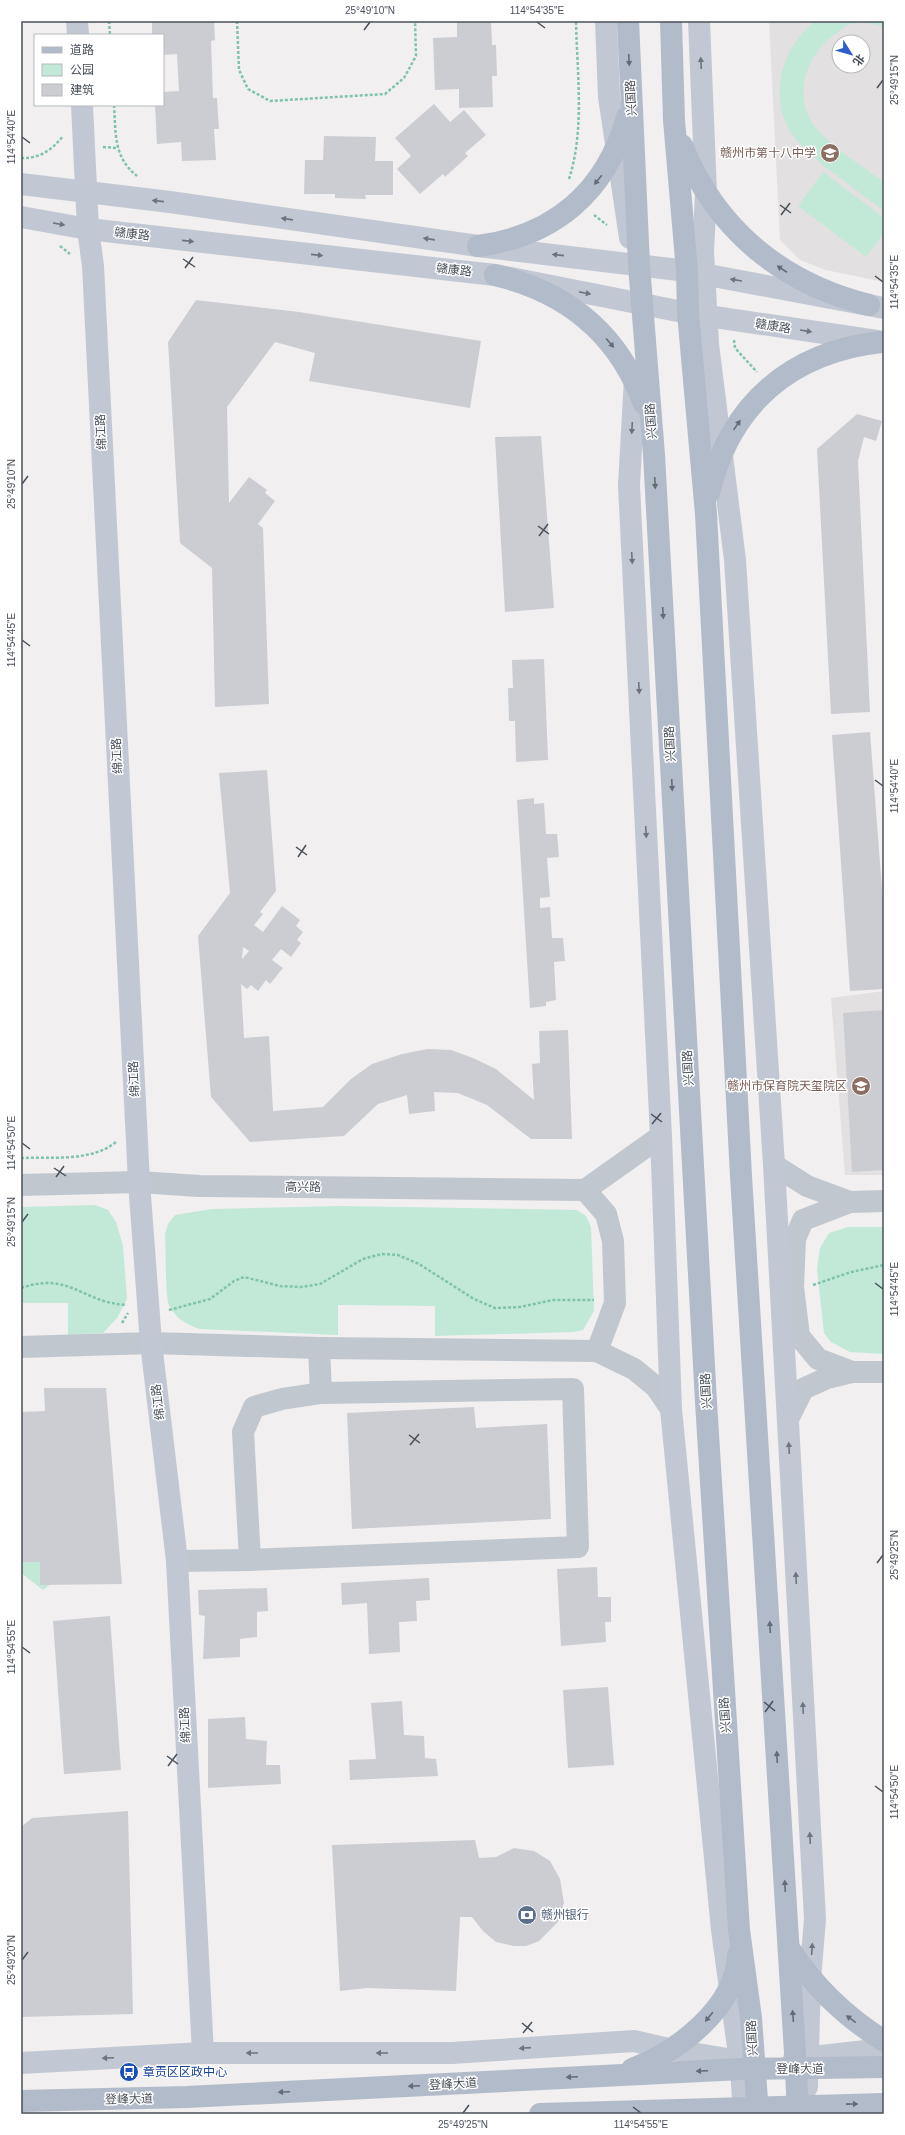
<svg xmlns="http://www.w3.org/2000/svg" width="905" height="2135" font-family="Helvetica,'Noto Sans SC',sans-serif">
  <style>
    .education { fill: #e2e0e0; fill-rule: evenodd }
    .green { fill: #c2e9d7 }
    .building { fill: #cccdd3; fill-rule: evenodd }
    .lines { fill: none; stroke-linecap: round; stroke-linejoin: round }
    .path { stroke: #7fc3ab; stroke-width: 2.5; stroke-dasharray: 3 2; stroke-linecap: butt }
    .street { stroke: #c1c7cf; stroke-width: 22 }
    .secondary { stroke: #c2c8d3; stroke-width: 22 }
    .primary { stroke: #b2bbca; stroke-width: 22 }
    .oneway { fill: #636b76 }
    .oneway2 { fill: #6d747e }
    .ticks { fill: none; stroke: #49505a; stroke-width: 1.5 }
    .labels { text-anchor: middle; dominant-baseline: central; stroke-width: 3; stroke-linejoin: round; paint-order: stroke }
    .street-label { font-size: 12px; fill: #49505a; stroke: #fff }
    .education-label { font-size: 12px; fill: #785e54; stroke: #fff; text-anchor: end }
    .service-label { font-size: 12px; fill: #4e5e75; stroke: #fff; text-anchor: start }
    .transit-label { font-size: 12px; fill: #164399; stroke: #fff; text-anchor: start }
    .neatline { fill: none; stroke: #49505a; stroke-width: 1.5 }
    .ticks-label { font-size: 10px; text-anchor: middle; fill: #49505a }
  </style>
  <rect width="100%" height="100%" fill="#f1efef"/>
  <g class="education">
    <path d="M 769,21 L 884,21 L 884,282 L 826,270 L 800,260 L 780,240 ZM 839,42 L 863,42 L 863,66 L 839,66 Z"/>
    <polygon points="884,991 884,1175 845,1175 831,998"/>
  </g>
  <g class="green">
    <path d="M 815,21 L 884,21 L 884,26 C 873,24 859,21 848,25 C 844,26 841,30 838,32 C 810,50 794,87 810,119 C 820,140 864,167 884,182 L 884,211 C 868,199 852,187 835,174 C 801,148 773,126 781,77 C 785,55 797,36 815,21 Z"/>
    <polygon points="823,172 884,218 884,233 866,257 798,206"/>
    <polygon points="95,1205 108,1210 116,1222 123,1246 127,1299 117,1318 103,1333 68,1335 68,1303 21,1303 21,1207"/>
    <path d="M 341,1206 L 577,1210 L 586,1216 L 591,1227 L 594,1311 L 583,1330 L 574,1332 L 435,1336 L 435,1306 L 338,1305 L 338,1335 L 200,1329 C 187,1325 176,1319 169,1305 C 165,1297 166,1246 165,1234 L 168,1224 L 175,1215 L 212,1209 Z"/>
    <polygon points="848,1227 884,1227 884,1354 850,1352 831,1342 824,1333 817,1269 820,1248 829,1233"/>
    <polygon points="21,1536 38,1560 56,1580 43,1590 21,1573"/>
  </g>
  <g class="building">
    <polygon points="152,21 214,21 215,40 211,41 213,98 217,98 219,129 214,129 216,160 182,161 181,142 157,144 155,105 163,105 163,92 179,91 177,54 163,55 163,35 152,35"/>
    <polygon points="457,21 491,21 492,45 496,45 497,76 492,76 493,107 459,108 459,89 435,90 433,38 457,37"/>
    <polygon points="434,104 450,122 464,110 486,135 465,153 468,156 445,177 443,174 420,194 397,169 411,156 395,138"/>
    <polygon points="324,136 376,137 375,161 393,161 393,195 365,195 366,199 335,198 335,194 304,194 305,160 323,160"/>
    <polygon points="196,300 299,312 481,341 470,408 309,381 315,353 275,342 227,407 229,503 249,477 267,490 265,493 275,501 258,524 263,528 269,704 215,707 212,568 180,543 168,342"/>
    <polygon points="857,414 882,421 876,441 864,437 858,461 870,712 831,714 817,449"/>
    <polygon points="541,436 554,608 505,612 495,437"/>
    <polygon points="544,659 548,760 516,762 515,721 509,721 508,688 513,688 512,660"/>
    <polygon points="870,732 884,916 884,989 850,991 832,735"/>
    <path d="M 267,770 L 276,891 L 260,912 L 263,914 L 254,925 L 263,932 L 282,906 L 300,920 L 296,926 L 303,932 L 297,940 L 301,943 L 291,957 L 281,949 L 272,960 L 283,968 L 270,984 L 266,980 L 258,991 L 251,985 L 247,989 L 241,984 L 244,1038 L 269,1036 L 273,1111 L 323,1107 L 351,1079 L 372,1064 L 402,1054 L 428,1049 L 451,1050 L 473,1058 L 496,1069 L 534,1100 L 532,1064 L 540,1063 L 539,1031 L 568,1030 L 572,1139 L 531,1139 L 487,1105 L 458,1093 L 434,1092 L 435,1111 L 409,1114 L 407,1095 L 378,1104 L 344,1136 L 250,1142 L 211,1097 L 198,936 L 230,893 L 219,773 ZM 243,947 L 249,951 L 242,959 Z"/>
    <polygon points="534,798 534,804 544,803 546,834 557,834 559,857 547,858 550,897 540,898 540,908 550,907 552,938 563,938 565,961 554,962 556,1000 546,1002 546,1006 530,1008 517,800"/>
    <polygon points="884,1010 884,1170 852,1172 843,1013"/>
    <polygon points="44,1388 106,1388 122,1584 40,1585 40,1562 21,1562 21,1412 45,1411"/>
    <polygon points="474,1407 476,1428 547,1424 551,1519 352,1529 347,1413"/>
    <polygon points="597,1567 598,1597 611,1597 611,1622 605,1622 606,1642 561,1646 557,1569"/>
    <polygon points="429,1578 430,1600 416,1601 417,1621 399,1622 400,1652 369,1654 367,1603 342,1605 341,1583"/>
    <polygon points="267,1588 268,1611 257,1612 257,1637 240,1639 240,1657 203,1659 205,1616 199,1615 198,1590"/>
    <polygon points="110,1616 121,1770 64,1774 53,1621"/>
    <polygon points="608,1687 614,1765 568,1768 563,1690"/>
    <polygon points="402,1701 404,1735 424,1736 425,1758 436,1759 438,1776 350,1780 349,1760 376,1759 371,1703"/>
    <polygon points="245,1717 246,1739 267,1741 266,1765 280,1765 281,1784 208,1788 208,1719"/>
    <polygon points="128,1811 133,2014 21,2017 21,1827 32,1818"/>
    <polygon points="475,1840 479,1858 496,1857 514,1848 534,1851 550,1861 560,1879 564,1903 558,1922 539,1941 526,1946 514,1946 496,1942 483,1931 472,1917 460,1917 456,1991 367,1988 340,1991 332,1845"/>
  </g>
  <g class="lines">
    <g class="path">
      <polyline points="109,21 110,35"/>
      <polyline points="237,21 239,70 248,89 270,101 385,94 404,78 416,56 415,21"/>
      <path d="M 114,105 C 116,133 113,157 137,176"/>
      <polyline points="103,147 117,148"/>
      <path d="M 21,158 C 39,159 52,150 63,136"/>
      <path d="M 569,179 C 585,129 577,73 576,21"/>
      <polyline points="594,215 607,225"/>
      <polyline points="60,246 70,254"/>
      <polyline points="734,340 735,348 757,372"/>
      <path d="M 21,1158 C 50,1157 94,1162 117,1141"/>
      <polyline points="813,1285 851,1272 884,1265"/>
      <path d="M 21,1288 C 70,1271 82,1303 127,1305"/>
      <polyline points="169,1310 210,1299 234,1281 244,1277 280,1286 301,1287 320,1284 363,1259 382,1254 398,1255 419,1264 474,1299 495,1308 520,1307 553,1300 594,1300"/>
      <polyline points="122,1323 128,1313"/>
    </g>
    <g class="street">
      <polyline points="774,1165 807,1186 850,1202 884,1201"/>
      <polyline points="21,1185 139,1182 199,1186 585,1190"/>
      <polyline points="585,1190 661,1136"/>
      <polyline points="850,1202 803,1220 795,1239 793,1287 799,1336 818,1359 852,1372"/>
      <polyline points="21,1347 151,1343 319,1348 597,1351 615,1303 613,1241 606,1214 585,1190"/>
      <polyline points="319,1348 321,1393"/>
      <polyline points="597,1351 634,1369 656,1387 671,1409"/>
      <polyline points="788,1419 803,1389 827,1378 852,1372 884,1372"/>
      <polyline points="177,1561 250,1560 578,1547 573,1389 321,1393 282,1399 254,1407 243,1432 250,1560"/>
    </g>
    <g class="secondary">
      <polyline points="77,21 78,35"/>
      <polyline points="606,21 609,97 630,238"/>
      <polyline points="699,21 706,193 703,251 708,344 735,560 774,1165 815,1919 810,1979 807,2087"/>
      <polyline points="82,105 88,229 93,266 139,1182 151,1343 177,1561 203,2053"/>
      <polyline points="21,184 170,202 478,246 687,271 884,308"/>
      <polyline points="21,217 88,229 495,275 688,313 877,341"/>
      <polyline points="635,378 629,485 661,1136 671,1409 722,1930 741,2069 744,2114"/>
      <polyline points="794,2059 884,2049"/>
      <polyline points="21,2063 203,2053 452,2053 634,2041 673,2050 740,2061 753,2061"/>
    </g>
    <g class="primary">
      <polyline points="628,21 639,265 654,455 706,1402 739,1930 751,2018 758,2114"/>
      <polyline points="671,21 674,120 687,271 688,313 706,514 741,1176 796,2069 798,2114"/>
      <path d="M 682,145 C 716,230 782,283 869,305"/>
      <path d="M 478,246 C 554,236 606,192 627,117"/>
      <path d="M 495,275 C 567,292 618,333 644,404"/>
      <path d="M 709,493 C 730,404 791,352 881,342"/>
      <path d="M 789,1948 C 814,1987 844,2016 884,2041"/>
      <path d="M 632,2069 C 677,2052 736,2008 738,1955"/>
      <polyline points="21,2101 187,2097 741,2069 884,2067"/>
      <polyline points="540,2114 884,2104"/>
    </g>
  </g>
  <defs><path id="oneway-solid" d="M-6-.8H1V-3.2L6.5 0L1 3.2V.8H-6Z"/></defs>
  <g class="oneway">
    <use href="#oneway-solid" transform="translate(629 60) rotate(87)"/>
    <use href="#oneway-solid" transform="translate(598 180) rotate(129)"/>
    <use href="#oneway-solid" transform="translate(782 269) rotate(-147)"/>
    <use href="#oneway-solid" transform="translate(610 343) rotate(50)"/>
    <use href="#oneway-solid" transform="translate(737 425) rotate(-55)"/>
    <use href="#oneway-solid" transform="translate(655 483) rotate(87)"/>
    <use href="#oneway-solid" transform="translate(663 613) rotate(87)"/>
    <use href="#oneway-solid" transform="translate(672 785) rotate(87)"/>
    <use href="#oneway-solid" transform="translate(770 1627) rotate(-93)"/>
    <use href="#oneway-solid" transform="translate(777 1757) rotate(-93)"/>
    <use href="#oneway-solid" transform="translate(785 1886) rotate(-93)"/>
    <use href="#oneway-solid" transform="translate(793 2016) rotate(-94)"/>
    <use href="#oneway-solid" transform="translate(709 2017) rotate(129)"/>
    <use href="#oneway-solid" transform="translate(851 2019) rotate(-144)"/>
    <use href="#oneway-solid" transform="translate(702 2071) rotate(177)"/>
    <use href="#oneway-solid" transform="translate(572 2077) rotate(177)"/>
    <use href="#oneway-solid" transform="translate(414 2086) rotate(177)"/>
    <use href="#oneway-solid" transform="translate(284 2092) rotate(177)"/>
    <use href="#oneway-solid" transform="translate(852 2104) rotate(-1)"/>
  </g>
  <g class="oneway2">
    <use href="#oneway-solid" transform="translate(701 63) rotate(-93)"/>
    <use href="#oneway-solid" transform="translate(158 201) rotate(-174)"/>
    <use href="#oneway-solid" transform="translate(287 219) rotate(-172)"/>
    <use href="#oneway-solid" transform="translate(59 224) rotate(11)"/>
    <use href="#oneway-solid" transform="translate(429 239) rotate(-172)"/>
    <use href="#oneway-solid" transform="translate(188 241) rotate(6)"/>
    <use href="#oneway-solid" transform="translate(317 255) rotate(6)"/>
    <use href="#oneway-solid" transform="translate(558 255) rotate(-174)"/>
    <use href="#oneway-solid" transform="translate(736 280) rotate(-171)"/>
    <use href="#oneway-solid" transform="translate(585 293) rotate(11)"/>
    <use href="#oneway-solid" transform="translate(806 331) rotate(9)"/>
    <use href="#oneway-solid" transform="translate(632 428) rotate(93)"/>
    <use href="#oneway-solid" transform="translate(632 558) rotate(87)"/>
    <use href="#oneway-solid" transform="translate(639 688) rotate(87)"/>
    <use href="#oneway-solid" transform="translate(646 832) rotate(87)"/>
    <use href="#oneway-solid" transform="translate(789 1448) rotate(-93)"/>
    <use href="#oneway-solid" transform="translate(796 1578) rotate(-93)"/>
    <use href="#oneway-solid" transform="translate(803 1708) rotate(-93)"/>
    <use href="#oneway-solid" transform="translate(810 1838) rotate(-93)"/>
    <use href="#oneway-solid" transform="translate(812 1949) rotate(-86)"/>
    <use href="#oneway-solid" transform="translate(525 2048) rotate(176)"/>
    <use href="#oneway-solid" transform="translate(252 2053) rotate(180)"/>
    <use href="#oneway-solid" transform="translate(382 2053) rotate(180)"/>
    <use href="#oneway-solid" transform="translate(108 2058) rotate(177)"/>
  </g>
  <path class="ticks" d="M 537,22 L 545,28M 364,30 L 370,22M 877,88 L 883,80M 22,137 L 30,143M 780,205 L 791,213M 781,215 L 790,203M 183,259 L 195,267M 185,268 L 193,257M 875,276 L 883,282M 22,484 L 28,476M 538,526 L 549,534M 539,536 L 548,524M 22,640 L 30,646M 875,780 L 883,786M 296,847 L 307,855M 298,857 L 306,845M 651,1114 L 662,1122M 652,1124 L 661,1113M 22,1143 L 30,1149M 54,1168 L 66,1176M 56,1177 L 64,1166M 22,1222 L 28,1214M 875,1283 L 883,1289M 409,1435 L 420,1443M 410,1445 L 419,1434M 877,1563 L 883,1555M 22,1647 L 30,1653M 764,1702 L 775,1711M 765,1712 L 773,1701M 167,1756 L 178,1764M 168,1766 L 177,1754M 875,1786 L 883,1792M 22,1960 L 28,1952M 522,2023 L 533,2032M 523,2033 L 532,2022M 633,2107 L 641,2113M 463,2113 L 469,2105"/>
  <defs>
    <g id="school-disc" transform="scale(1)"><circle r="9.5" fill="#8d6e63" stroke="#fff"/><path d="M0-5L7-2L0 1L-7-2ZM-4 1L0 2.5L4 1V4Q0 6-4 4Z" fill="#fff"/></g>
    <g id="bank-disc" transform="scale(1)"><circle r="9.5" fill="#5c6f8a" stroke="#fff"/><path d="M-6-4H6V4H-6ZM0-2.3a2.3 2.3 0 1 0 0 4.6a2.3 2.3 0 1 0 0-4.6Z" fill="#fff"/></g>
    <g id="bus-disc" transform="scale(1)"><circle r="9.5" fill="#1a4fb4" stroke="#fff"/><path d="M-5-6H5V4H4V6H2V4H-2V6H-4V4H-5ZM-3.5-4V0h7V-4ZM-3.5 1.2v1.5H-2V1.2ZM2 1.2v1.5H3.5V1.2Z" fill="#fff"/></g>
  </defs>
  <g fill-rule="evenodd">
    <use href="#school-disc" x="830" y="153"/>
    <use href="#school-disc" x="861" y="1086"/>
    <use href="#bank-disc" x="527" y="1915"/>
    <use href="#bus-disc" x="129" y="2072"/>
  </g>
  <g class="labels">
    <g class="street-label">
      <text transform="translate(631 98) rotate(-93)">兴国路</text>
      <text transform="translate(132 234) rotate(6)">赣康路</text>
      <text transform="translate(454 270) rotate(6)">赣康路</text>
      <text transform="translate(773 326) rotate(9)">赣康路</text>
      <text transform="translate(651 421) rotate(-94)">兴国路</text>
      <text transform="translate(101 432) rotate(-93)">绵江路</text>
      <text transform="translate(670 744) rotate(-93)">兴国路</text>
      <text transform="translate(117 756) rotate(-93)">绵江路</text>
      <text transform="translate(688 1068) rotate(-93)">兴国路</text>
      <text transform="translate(134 1079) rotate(-93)">绵江路</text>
      <text transform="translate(303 1187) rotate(1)">高兴路</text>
      <text transform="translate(706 1391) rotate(-93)">兴国路</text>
      <text transform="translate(158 1402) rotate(-97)">绵江路</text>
      <text transform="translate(725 1715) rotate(-94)">兴国路</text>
      <text transform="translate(185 1725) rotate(-93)">绵江路</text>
      <text transform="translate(752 2038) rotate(-93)">兴国路</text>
      <text x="800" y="2069">登峰大道</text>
      <text transform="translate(453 2084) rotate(-3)">登峰大道</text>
      <text transform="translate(129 2099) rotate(-1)">登峰大道</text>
    </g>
    <g class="education-label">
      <text x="816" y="153">赣州市第十八中学</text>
      <text x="847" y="1086">赣州市保育院天玺院区</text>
    </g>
    <g class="service-label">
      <text x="541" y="1915">赣州银行</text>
    </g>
    <g class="transit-label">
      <text x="143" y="2072">章贡区区政中心</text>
    </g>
  </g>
  <rect width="905" height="2135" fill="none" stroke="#ffffff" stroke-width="44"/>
  <rect x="34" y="34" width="130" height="72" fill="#ffffff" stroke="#b6b9bd"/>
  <rect x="42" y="47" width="20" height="6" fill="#b2bbca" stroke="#b6b9bd"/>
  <text x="70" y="54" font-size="12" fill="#49505a">道路</text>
  <rect x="42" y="64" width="20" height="12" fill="#c2e9d7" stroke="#b6b9bd"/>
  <text x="70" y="74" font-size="12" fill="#49505a">公园</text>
  <rect x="42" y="84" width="20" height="12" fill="#cccdd3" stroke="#b6b9bd"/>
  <text x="70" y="94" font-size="12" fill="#49505a">建筑</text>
  <g transform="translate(851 54) rotate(127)"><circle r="19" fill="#ffffff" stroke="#b6b9bd"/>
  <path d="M0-3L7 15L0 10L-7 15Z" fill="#2f5dcb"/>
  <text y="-6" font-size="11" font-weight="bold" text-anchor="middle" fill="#49505a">北</text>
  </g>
  <rect x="22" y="22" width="861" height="2091" class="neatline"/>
  <g class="ticks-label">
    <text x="370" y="14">25°49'10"N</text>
    <text x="537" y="14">114°54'35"E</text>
    <text transform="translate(894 80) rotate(-90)" y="4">25°49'15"N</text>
    <text transform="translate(11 137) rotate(-90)" y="4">114°54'40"E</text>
    <text transform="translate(894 282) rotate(-90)" y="4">114°54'35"E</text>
    <text transform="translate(11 484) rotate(-90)" y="4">25°49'10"N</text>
    <text transform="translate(11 640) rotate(-90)" y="4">114°54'45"E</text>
    <text transform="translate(894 786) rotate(-90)" y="4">114°54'40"E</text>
    <text transform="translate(11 1143) rotate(-90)" y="4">114°54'50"E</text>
    <text transform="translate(11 1222) rotate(-90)" y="4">25°49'15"N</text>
    <text transform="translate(894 1289) rotate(-90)" y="4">114°54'45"E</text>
    <text transform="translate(894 1555) rotate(-90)" y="4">25°49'25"N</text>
    <text transform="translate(11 1647) rotate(-90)" y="4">114°54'55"E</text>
    <text transform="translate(894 1792) rotate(-90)" y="4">114°54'50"E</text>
    <text transform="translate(11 1960) rotate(-90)" y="4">25°49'20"N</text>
    <text x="463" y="2128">25°49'25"N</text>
    <text x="641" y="2128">114°54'55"E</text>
  </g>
</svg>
